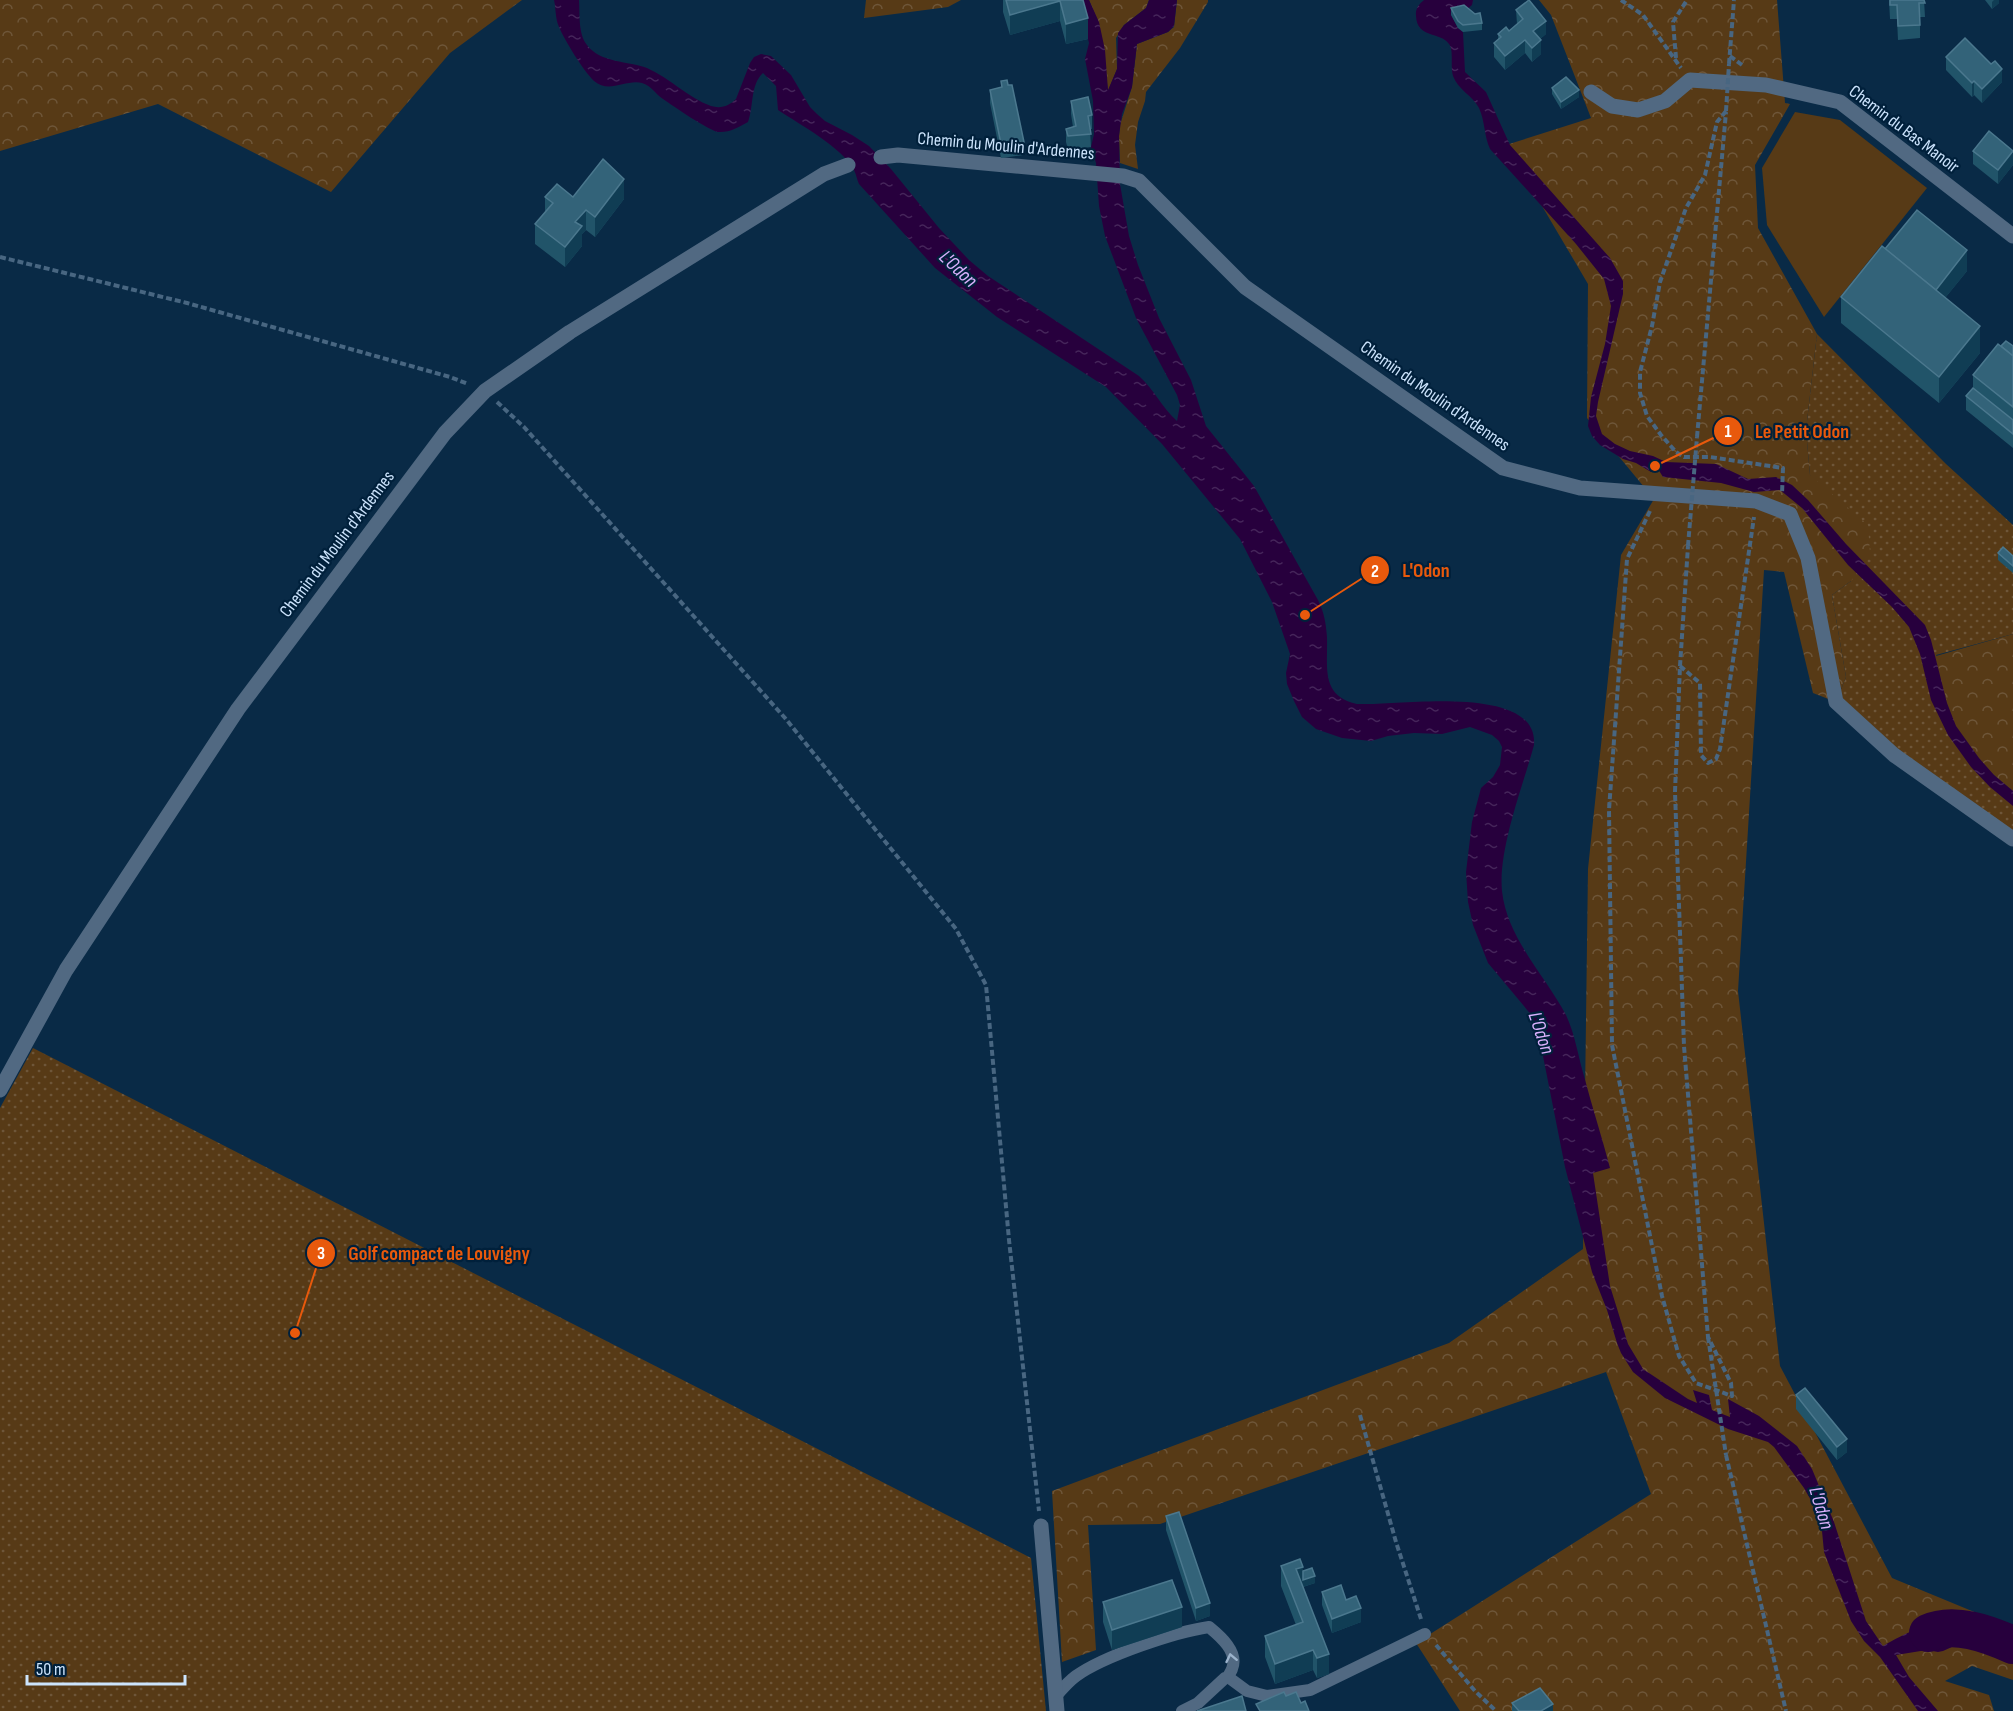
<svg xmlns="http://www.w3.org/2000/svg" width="2013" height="1711" font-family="'Sofia Sans Condensed',sans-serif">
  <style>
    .grass { fill: url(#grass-dots) }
    .forest { fill: url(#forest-crowns) }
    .pitch { fill: #573a16 }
    .water { fill: url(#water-ripples) }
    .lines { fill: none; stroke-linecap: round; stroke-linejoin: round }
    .river { stroke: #27003d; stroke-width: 38 }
    .path { stroke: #486681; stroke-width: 4; stroke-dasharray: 6 3; stroke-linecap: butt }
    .lane { stroke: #516982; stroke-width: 12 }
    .street { stroke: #516982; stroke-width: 15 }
    .path-bridge { stroke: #486681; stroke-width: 4; stroke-dasharray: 6 3; stroke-linecap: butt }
    .wall { fill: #215469 }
    .shaded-wall { fill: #103d54 }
    .building { fill: #336379; stroke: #4b788e; stroke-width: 1.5 }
    .oneway { stroke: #9bb3cc }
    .labels { text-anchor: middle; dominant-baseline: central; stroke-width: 4.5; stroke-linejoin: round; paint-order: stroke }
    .street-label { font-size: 18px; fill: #cce4fd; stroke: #00203b }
    .water-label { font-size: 20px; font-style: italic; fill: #d9b0fc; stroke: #00203b }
    .leader { fill: none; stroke: #e8590c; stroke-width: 2 }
    .callout-dot { fill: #e8590c; stroke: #00203b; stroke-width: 2 }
    .mark-label { font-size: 18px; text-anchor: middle; font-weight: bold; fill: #fff }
    .callout-label { font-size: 20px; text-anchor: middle; font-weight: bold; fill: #e8590c; stroke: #00203b; stroke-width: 4.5; stroke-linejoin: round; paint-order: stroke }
  </style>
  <defs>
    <pattern id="grass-dots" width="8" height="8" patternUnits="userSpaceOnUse" patternTransform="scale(1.5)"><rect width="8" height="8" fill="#573a16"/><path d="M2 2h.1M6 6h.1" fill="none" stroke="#6e5639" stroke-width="1.8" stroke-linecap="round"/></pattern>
    <pattern id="forest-crowns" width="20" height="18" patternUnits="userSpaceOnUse" patternTransform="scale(1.5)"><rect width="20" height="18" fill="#573a16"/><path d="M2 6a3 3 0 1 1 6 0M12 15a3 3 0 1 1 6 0" fill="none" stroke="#6e5639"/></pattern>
    <pattern id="water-ripples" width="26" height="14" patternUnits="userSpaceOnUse" patternTransform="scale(1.5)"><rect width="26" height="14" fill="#27003d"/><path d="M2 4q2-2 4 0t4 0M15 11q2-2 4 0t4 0" fill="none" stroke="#45255a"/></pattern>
  </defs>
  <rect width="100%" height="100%" fill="#092a46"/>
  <g class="grass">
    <polygon points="1817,334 1946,464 2013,525 2013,634 1936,655 1994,775 2013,791 2013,839 1836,702 1846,677 1832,595 1851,581 1810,475 1806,430"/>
    <polygon points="33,1048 1031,1558 1046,1711 0,1711 0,1108"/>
  </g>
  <g class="forest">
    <polygon points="0,0 522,0 450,53 331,192 158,104 0,151"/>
    <polygon points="866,0 961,0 948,7 864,18"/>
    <path d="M 1089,0 L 1149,0 L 1146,8 L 1124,25 L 1116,38 L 1117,69 L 1108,91 C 1104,55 1105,35 1089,0 Z"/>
    <polygon points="1177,0 1208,0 1208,2 1180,48 1146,92 1145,101 1138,122 1135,145 1138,169 1120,163 1119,136 1120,125 1132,87 1137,44 1168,32 1174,27"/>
    <polygon points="1539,0 1777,0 1785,103 1790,104 1755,165 1758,228 1817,334 1806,430 1810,475 1868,525 1870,553 1851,581 1832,595 1846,677 1836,702 1813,693 1784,572 1764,570 1738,991 1780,1366 1892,1578 2013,1628 2013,1680 1972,1666 1945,1681 1989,1695 1994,1711 1460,1711 1416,1643 1651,1494 1606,1372 1160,1524 1088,1525 1096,1650 1062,1662 1052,1491 1449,1343 1583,1249 1588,869 1621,555 1654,499 1587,418 1588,284 1506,145 1591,118 1551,15"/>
    <path d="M 2013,634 L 2013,791 C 1989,772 1964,748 1953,719 C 1945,699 1941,677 1936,656 Z"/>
  </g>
  <polygon class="pitch" points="1795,112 1840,120 1927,188 1824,317 1767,225 1762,168"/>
  <g class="water">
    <path d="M 554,0 L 579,0 C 580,14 578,34 587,45 C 600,63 629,61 647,68 C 670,78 688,98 711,106 C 721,109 729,106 736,99 L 750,63 L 754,57 L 761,54 L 771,56 L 791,75 L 810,107 L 817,114 L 825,121 L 852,135 L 869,146 L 891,169 L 939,228 L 969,260 L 988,276 L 1139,376 C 1154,389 1162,408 1177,421 L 1180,405 L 1177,395 L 1136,318 L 1105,236 L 1099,206 L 1096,163 L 1091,147 L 1094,134 L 1093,101 L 1085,59 L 1089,43 L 1078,0 L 1089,0 L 1099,22 L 1105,50 L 1108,90 L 1117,69 L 1118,33 L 1124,25 L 1146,8 L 1149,0 L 1177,0 L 1174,26 L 1168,32 L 1137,44 L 1132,87 L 1122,114 L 1119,136 L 1120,184 L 1129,236 L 1138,265 L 1159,318 L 1191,380 L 1206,426 L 1254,486 L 1318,600 C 1324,612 1326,623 1327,637 C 1328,667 1320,696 1357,704 C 1394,706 1539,682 1534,745 C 1523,786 1498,849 1502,891 C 1507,938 1545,975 1566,1015 C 1575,1034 1578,1056 1584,1076 C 1592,1107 1602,1137 1610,1168 L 1593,1173 L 1610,1286 L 1628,1344 L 1643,1369 L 1688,1399 L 1697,1403 L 1693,1390 L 1709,1395 L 1712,1410 L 1730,1417 L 1728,1399 L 1759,1416 L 1797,1446 L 1812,1469 L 1834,1522 L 1866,1621 L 1883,1646 C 1906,1633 1947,1612 1973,1619 C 1987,1623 2000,1631 2013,1637 L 2013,1647 L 1995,1641 L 1981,1633 L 1978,1633 L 1972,1638 L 1943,1651 L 1938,1652 L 1927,1650 L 1896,1655 L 1909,1677 L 1938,1711 L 1918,1711 L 1880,1657 L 1864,1641 L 1851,1621 L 1824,1552 L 1822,1531 L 1818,1513 L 1804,1488 L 1774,1447 L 1768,1442 L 1728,1429 L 1665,1398 L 1633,1372 L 1621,1353 L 1617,1343 L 1607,1310 L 1592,1272 L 1565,1167 L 1540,1041 L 1533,1017 L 1488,963 L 1473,925 L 1468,902 L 1466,872 L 1472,822 L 1481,788 L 1493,777 L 1500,765 L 1502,747 L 1499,741 L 1492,735 L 1470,727 L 1442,734 L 1414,733 L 1388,736 L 1371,741 L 1342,738 L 1316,729 L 1302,717 L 1294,701 L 1287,684 L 1286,673 L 1290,654 L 1272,602 L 1240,539 L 1162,444 L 1106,387 L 997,317 L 935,268 L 859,184 C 857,180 856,174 854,170 C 843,148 799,124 778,110 L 776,86 L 763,73 C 750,85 754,106 748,122 C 739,127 729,133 718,132 C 708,130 673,106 663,99 C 654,93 653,87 642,83 C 626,79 609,94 594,81 C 583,70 565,41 559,27 C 555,19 556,8 554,0 Z"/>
    <path d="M 1424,0 L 1473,0 L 1472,5 L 1464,12 L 1451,15 L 1458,28 L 1463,32 L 1465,72 L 1486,92 L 1510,145 L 1610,258 L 1623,281 L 1623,294 L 1598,402 L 1596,416 L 1602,434 L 1615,444 L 1630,451 L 1653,456 L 1666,462 L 1716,464 L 1748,479 L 1776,477 L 1792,485 L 1808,500 L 1846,544 L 1925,625 L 1931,640 L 1947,703 L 1956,726 L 1979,758 L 1994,775 L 2013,791 L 2013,806 L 1990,787 L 1971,767 L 1948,735 L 1931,700 L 1920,654 L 1909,627 L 1892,607 L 1848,565 L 1802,508 L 1780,490 L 1754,492 L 1721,483 L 1663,477 L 1658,469 L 1651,472 L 1636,463 L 1623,459 L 1600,445 L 1592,436 L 1588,426 L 1591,397 L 1605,344 L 1611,306 L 1604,279 L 1576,244 L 1490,149 C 1484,136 1485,121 1479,108 C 1472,95 1458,90 1453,76 C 1450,66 1454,50 1449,44 C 1440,31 1417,39 1416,16 C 1415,9 1419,4 1424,0 Z"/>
  </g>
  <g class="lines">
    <path class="river" d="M 1928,1633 C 1954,1621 1988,1634 2013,1645"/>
    <g class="path">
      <polyline points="1621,0 1643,15 1681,68"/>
      <polyline points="1730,56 1742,65"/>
      <polyline points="1676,58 1673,22 1687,0"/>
      <polyline points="1729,64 1734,0"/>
      <polyline points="1726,111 1717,122 1705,175 1686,208 1660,282 1652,326 1640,372 1640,393 1647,416 1661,435 1676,452 1684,457 1710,457 1783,468 1782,494"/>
      <polyline points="0,257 187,303 450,377 468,384"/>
      <polyline points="497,402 524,427 785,718 956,929 986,985 1009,1240 1039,1511"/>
      <polyline points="1697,437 1726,112"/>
      <polyline points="1650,511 1627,559 1609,810 1612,1045 1662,1296 1679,1356 1696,1383 1732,1396 1731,1383 1708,1337 1684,1046 1675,792 1680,666 1688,546"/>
      <polyline points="1680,666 1700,683 1701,755 1708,763 1716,759 1720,749 1754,517"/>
      <polyline points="1360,1415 1396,1542 1421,1619"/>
      <polyline points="1726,1455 1786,1711"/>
      <polyline points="1436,1645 1475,1691 1496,1711"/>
    </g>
    <g class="lane">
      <polyline points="1228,1677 1247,1691 1267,1696 1310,1690 1425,1634"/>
      <path d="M 1056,1696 C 1062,1689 1069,1681 1076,1676 C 1104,1656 1175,1632 1209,1627 C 1220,1636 1239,1652 1232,1669 C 1231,1672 1229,1674 1228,1677 L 1225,1678 L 1198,1703 L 1182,1711"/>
    </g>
    <g class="street">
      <polyline points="1591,92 1612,106 1638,110 1665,101 1690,80 1766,85 1840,102 2013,236"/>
      <polyline points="881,157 898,155 1123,176 1139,181 1245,287 1503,468 1580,488 1756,501 1790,514 1808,558 1836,702 1894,755 2013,839"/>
      <polyline points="0,1090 66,970 238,709 445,433 485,391 570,332 824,174 848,165"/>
      <polyline points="1041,1526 1057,1711"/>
    </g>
    <g class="path-bridge">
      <polyline points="1726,111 1729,64"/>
      <polyline points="1688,546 1697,437"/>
      <polyline points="1708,1337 1726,1455"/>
    </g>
  </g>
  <g class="wall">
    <polygon points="1003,0 1083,0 1088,39 1066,44 1060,21 1010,35 1003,12"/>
    <polygon points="1889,0 1924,0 1925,17 1920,17 1920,38 1898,40 1897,19 1890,19"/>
    <polygon points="1985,0 1999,0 1999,3 1992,9"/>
    <polygon points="1451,8 1482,23 1482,30 1463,32 1458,28 1451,15"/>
    <polygon points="1516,10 1546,34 1540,39 1541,54 1532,62 1525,53 1505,70 1494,57 1494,43 1498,40 1498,34 1509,31 1517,24"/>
    <polygon points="1946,57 2002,82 1982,103 1974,95 1972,97 1946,70"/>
    <polygon points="1001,81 1024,142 1024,155 1001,158 990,103 990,90 1001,87"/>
    <polygon points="1552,88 1579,97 1561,109 1552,94"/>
    <polygon points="1071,101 1092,115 1092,129 1090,129 1091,147 1068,150 1066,142 1066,129 1073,127 1071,114"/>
    <polygon points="1973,151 2013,151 2013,165 1998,184 1973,164"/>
    <polygon points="545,197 573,197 624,199 595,237 586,230 582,234 582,246 565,267 535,244 535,224 545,212"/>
    <polygon points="1885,249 1967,271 1945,298 1980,353 1939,403 1841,323 1841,297"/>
    <polygon points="2013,346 2013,448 1966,410 1966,396 1973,388 1973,375"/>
    <polygon points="1998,553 2013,556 2013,573 1998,560"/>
    <polygon points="1796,1395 1847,1452 1837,1460 1796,1409"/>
    <polygon points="1166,1516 1210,1616 1196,1621 1166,1530"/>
    <polygon points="1281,1566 1303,1571 1315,1583 1303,1587 1329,1674 1317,1678 1313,1670 1275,1684 1265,1657 1265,1636 1296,1625 1281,1586"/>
    <polygon points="1322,1592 1346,1600 1361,1622 1332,1633 1322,1605"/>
    <polygon points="1103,1602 1182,1627 1112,1650 1103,1622"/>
    <polygon points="1512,1703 1553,1711 1512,1711"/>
  </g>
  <g class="shaded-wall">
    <polygon points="1994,0 1999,0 1999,3 1992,9 1992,2"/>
    <polygon points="1060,1 1060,21 1010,35 1010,15"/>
    <polygon points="1088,18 1088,39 1066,44 1066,24"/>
    <polygon points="1546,21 1546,34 1533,45 1533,31"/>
    <polygon points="1525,40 1525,53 1505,70 1505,56"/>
    <polygon points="1541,40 1541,54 1532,62 1532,48"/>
    <polygon points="2002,69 2002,82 1982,103 1982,89"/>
    <polygon points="1974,81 1974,95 1972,97 1972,83"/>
    <polygon points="1579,90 1579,97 1561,109 1561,102"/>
    <polygon points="2013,151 2013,165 1998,184 1998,170"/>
    <polygon points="624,179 624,199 595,237 595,217"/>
    <polygon points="586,210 586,230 582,234 582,246 565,267 565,247 575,222"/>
    <polygon points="1967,250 1967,271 1932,314 1932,294"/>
    <polygon points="1980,326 1980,353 1939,403 1939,377"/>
    <polygon points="1847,1439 1847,1452 1837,1460 1837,1447"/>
    <polygon points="1303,1567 1303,1580 1315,1576 1315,1583 1296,1589 1296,1569"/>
    <polygon points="1210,1603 1210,1616 1196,1621 1196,1608"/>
    <polygon points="1182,1607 1182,1627 1112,1650 1112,1630"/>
    <polygon points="1361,1608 1361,1622 1332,1633 1332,1619"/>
    <polygon points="1313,1650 1313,1670 1275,1684 1275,1664"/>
    <polygon points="1329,1654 1329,1674 1317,1678 1317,1658"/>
    <polygon points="1553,1704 1553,1711 1541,1711"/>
  </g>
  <g class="building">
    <polygon points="1006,0 1083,0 1088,18 1066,24 1060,1 1010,15"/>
    <polygon points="1529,0 1546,21 1533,31 1541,40 1532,48 1525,40 1505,56 1494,43 1501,37 1498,34 1506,27 1509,31 1523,19 1516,10"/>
    <polygon points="1890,0 1924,0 1925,3 1919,3 1920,25 1898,26 1897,5 1890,5"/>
    <polygon points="1464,5 1475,14 1480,13 1482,23 1463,25 1458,21 1451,8"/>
    <polygon points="1965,38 1991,64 1995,61 2002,69 1982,89 1974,81 1972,83 1946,57"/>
    <polygon points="1566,77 1579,90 1561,102 1552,88"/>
    <polygon points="1007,80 1008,85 1012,85 1024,142 1001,144 990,90 1002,87 1001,81"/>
    <polygon points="1088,97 1092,115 1088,116 1091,134 1068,136 1066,129 1076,126 1071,101"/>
    <polygon points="1989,131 2013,151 1998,170 1973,151"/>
    <polygon points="603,159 624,179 595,217 586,210 575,222 582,226 565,247 535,224 553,203 545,197 557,184 573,197"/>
    <polygon points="1917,210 1967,250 1936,290 1885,249"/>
    <polygon points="1882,246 1980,326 1939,377 1841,297"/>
    <polygon points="2006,341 2013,346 2013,356 2001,346"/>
    <polygon points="1998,344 2013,356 2013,407 1973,375"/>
    <polygon points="1973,388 2013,420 2013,434 1966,396"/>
    <polygon points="2003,547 2013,556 2013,566 1998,553"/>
    <polygon points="1805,1388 1847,1439 1837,1447 1796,1395"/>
    <polygon points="1179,1512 1210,1603 1196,1608 1166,1516"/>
    <polygon points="1300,1559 1303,1567 1296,1569 1329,1654 1317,1658 1313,1650 1275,1664 1265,1636 1303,1622 1281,1566"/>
    <polygon points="1312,1568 1315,1576 1303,1580 1303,1571"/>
    <polygon points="1172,1580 1182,1607 1112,1630 1103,1602"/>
    <polygon points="1341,1585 1346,1600 1356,1596 1361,1608 1332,1619 1322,1592"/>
    <polygon points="1540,1688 1553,1704 1541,1711 1519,1711 1512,1703"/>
    <polygon points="1284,1692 1286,1696 1296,1692 1301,1703 1305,1701 1309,1711 1260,1711 1256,1704"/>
    <polygon points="1242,1696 1246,1711 1197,1711"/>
  </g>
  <defs><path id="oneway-chevron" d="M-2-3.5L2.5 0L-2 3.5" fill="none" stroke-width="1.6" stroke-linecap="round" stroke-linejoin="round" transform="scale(1.5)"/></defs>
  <use class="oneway" href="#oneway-chevron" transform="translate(1231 1658) rotate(-102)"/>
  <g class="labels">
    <g class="street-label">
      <text transform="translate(1904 129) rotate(37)">Chemin du Bas Manoir</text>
      <text transform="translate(1006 146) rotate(5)">Chemin du Moulin d'Ardennes</text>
      <text transform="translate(1435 396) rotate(35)">Chemin du Moulin d'Ardennes</text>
      <text transform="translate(337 544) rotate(-53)">Chemin du Moulin d'Ardennes</text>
    </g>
    <g class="water-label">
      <text transform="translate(958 269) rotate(43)">L'Odon</text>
      <text transform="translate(1541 1033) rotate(71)">L'Odon</text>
      <text transform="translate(1821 1508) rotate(73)">L'Odon</text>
    </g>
  </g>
  <path class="leader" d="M1655 466L1728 431M1305 615L1375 570M295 1333L321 1253"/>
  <g class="callout-dot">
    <circle cx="1655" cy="466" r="6"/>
    <circle cx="1305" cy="615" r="6"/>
    <circle cx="295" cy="1333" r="6"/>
    <circle cx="1728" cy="431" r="15"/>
    <circle cx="1375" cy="570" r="15"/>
    <circle cx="321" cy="1253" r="15"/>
  </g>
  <g class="mark-label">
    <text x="1728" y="437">1</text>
    <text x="1375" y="577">2</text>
    <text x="321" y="1259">3</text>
  </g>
  <g class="callout-label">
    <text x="1802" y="438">Le Petit Odon</text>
    <text x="1426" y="577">L'Odon</text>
    <text x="439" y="1260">Golf compact de Louvigny</text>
  </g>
  <path d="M27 1675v9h158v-9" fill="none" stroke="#cce4fd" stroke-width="3"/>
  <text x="36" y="1675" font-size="18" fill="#cce4fd" stroke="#00203b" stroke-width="4.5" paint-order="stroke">50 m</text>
</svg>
